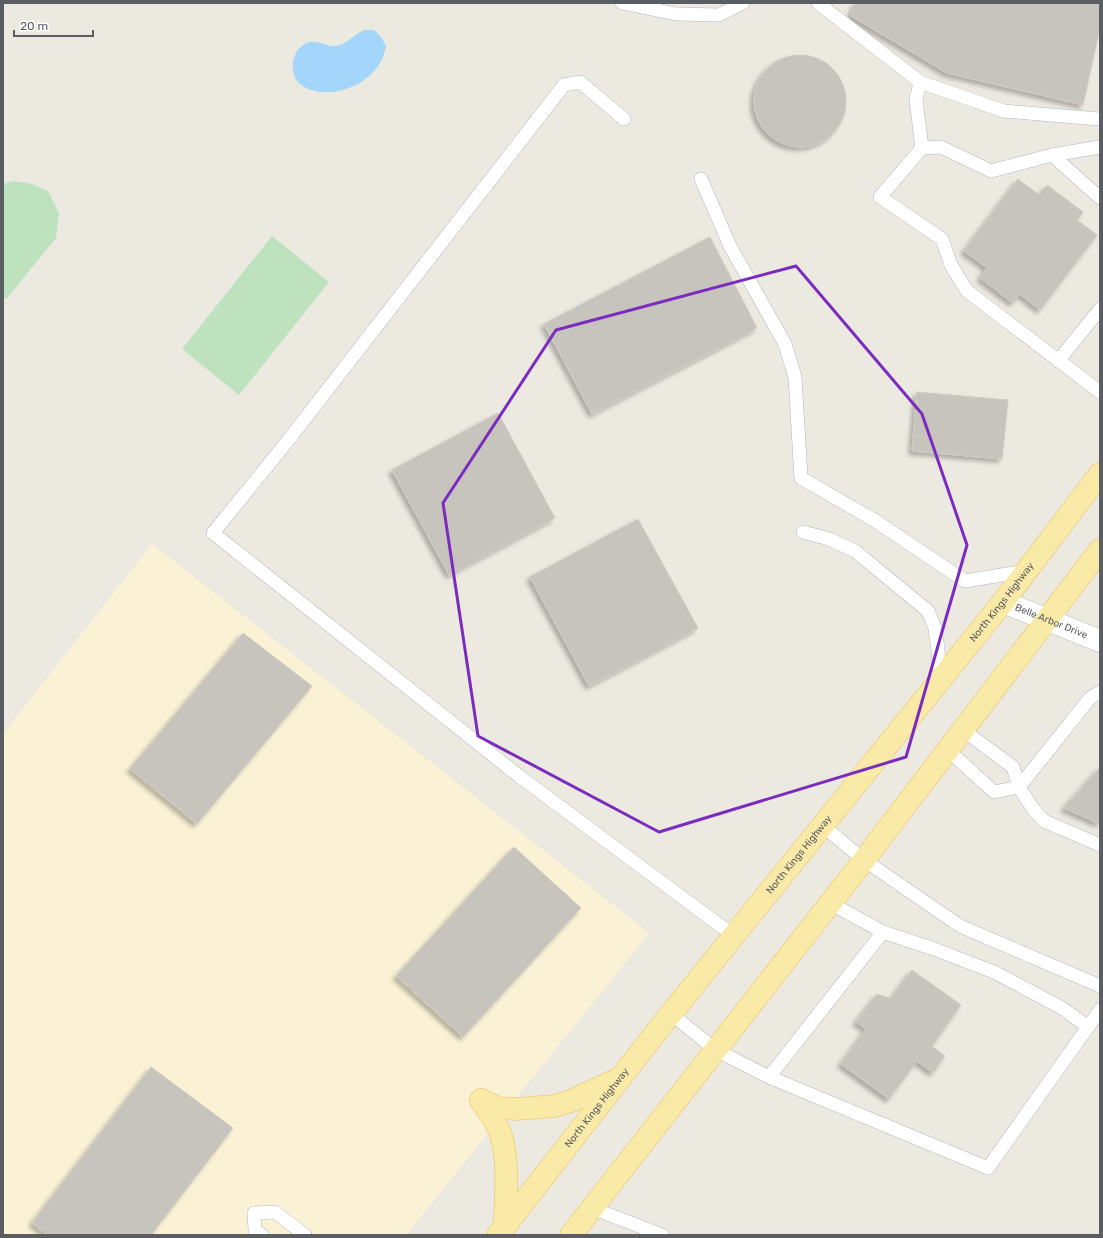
<svg xmlns="http://www.w3.org/2000/svg" width="1103" height="1238" font-family="Rubik,sans-serif">
  <style>
    .commercial { fill: #fbf2d6 }
    .green { fill: #bfe2be }
    .water { fill: #a3d6fa }
    .building { fill: #c7c4be; stroke: #d0cac0; filter: url(#shadow) }
    .lines { fill: none; stroke-linecap: round; stroke-linejoin: round }
    .lane-casing { stroke: #b4b7bb; stroke-width: 14 }
    .street-casing { stroke: #b4b7bb; stroke-width: 23 }
    .primary-casing { stroke: #e9be5d; stroke-width: 23 }
    .lane { stroke: #fff; stroke-width: 13 }
    .street { stroke: #fff; stroke-width: 22 }
    .primary { stroke: #faeaa8; stroke-width: 22 }
    .marked { fill: none; stroke: #7b2cbf; stroke-width: 3; stroke-linejoin: round }
    .labels { text-anchor: middle; dominant-baseline: central; stroke-width: 3; stroke-linejoin: round; paint-order: stroke }
    .street-label { font-size: 10px; fill: #5a5d61; stroke: #fff }
  </style>
  <defs>
    <filter id="shadow"><feDropShadow dx="-3.5" dy="3.5" stdDeviation="2" flood-color="#0004"/></filter>
  </defs>
  <rect width="100%" height="100%" fill="#ece9e1"/>
  <polygon class="commercial" points="152,544 649,933 406,1235 3,1235 3,734"/>
  <g class="green">
    <polygon points="13,181 32,184 48,191 59,213 56,238 7,298 3,299 3,184"/>
    <polygon points="272,236 329,282 239,395 182,349"/>
  </g>
  <path class="water" d="M 364,30 L 374,30 L 381,37 L 386,46 C 377,101 287,107 293,63 C 294,56 297,49 303,45 C 313,37 324,46 335,46 C 346,45 355,34 364,30 Z"/>
  <g class="building">
    <polygon points="855,3 1100,3 1100,27 1083,105 947,73 851,16"/>
    <circle cx="800" cy="101" r="46"/>
    <polygon points="1018,179 1039,195 1047,185 1083,212 1077,220 1097,235 1040,310 1020,294 1013,303 980,278 987,268 964,251"/>
    <polygon points="710,237 757,328 592,414 544,324"/>
    <polygon points="917,392 1008,400 1002,459 912,451"/>
    <polygon points="498,413 555,518 449,575 392,470"/>
    <polygon points="638,519 698,628 589,686 530,577"/>
    <polygon points="243,633 312,686 197,824 130,769"/>
    <polygon points="1100,767 1100,824 1064,808"/>
    <polygon points="514,847 581,908 463,1037 396,976"/>
    <polygon points="912,970 961,1005 932,1046 945,1056 933,1073 917,1061 889,1099 841,1064 866,1029 856,1022 877,994 891,999"/>
    <polygon points="151,1067 233,1128 151,1235 48,1235 32,1223"/>
  </g>
  <g class="lines">
    <g class="lane-casing">
      <g id="lane">
        <polyline points="622,3 676,14 719,15 743,3"/>
        <polyline points="818,3 920,82 1004,111 1099,119"/>
        <polyline points="920,82 916,100 922,148 941,147 991,171 1052,155 1100,147"/>
        <polyline points="624,119 580,82 564,85 286,443 213,533 519,776 734,936"/>
        <polyline points="922,148 880,197 942,239 951,265 967,291 1100,392"/>
        <polyline points="1052,155 1100,198"/>
        <polyline points="701,179 730,246 785,344 795,377 801,478 874,520 965,581 1027,571"/>
        <polyline points="1058,361 1100,309"/>
        <polyline points="803,532 829,539 855,551 928,611 935,628 938,649 940,681"/>
        <polyline points="963,730 1013,767 1019,787 1033,809 1044,821 1100,845"/>
        <polyline points="948,750 994,792 1019,787 1090,698 1100,692"/>
        <polyline points="823,826 864,860 960,926 1100,986"/>
        <polyline points="830,903 883,932 934,949 994,972 1062,1008 1088,1027"/>
        <polyline points="671,1014 716,1050 769,1077 988,1168 1100,1010"/>
        <polyline points="769,1077 883,932"/>
        <polyline points="592,1208 662,1235"/>
        <polyline points="262,1235 255,1230 254,1213 275,1212 305,1235"/>
      </g>
    </g>
    <g class="street-casing">
      <g id="street">
        <path id="s1" d="M 1003,602 L 1100,641"/>
      </g>
    </g>
    <g class="primary-casing">
      <g id="primary">
        <polyline points="481,1100 498,1108 518,1109 555,1106 571,1101 618,1079"/>
        <path d="M 481,1100 C 487,1110 496,1121 500,1132 C 510,1162 505,1195 505,1225"/>
        <path id="s2" d="M 498,1235 L 661,1026 L 1003,602 L 1100,474"/>
        <polyline points="571,1235 864,860 1100,550"/>
      </g>
    </g>
    <use href="#lane" class="lane"/>
    <use href="#street" class="street"/>
    <use href="#primary" class="primary"/>
  </g>
  <path class="marked" d="M 796,266 L 922,414 L 967,545 L 906,757 L 659,832 L 478,736 L 443,503 L 556,330 Z"/>
  <g class="labels">
    <g class="street-label">
      <text stroke="none"><textPath href="#s2" startOffset="809">North Kings Highway</textPath></text>
      <text stroke="none"><textPath href="#s1" startOffset="52">Belle Arbor Drive</textPath></text>
      <text stroke="none"><textPath href="#s2" startOffset="485">North Kings Highway</textPath></text>
      <text stroke="none"><textPath href="#s2" startOffset="161">North Kings Highway</textPath></text>
    </g>
  </g>
  <rect width="1103" height="1238" fill="none" stroke="#5a5d61" stroke-width="8"/>
  <path d="M14 30v6h79v-6" fill="none" stroke="#5a5d61" stroke-width="2"/>
  <text x="20" y="30" font-size="12" fill="#5a5d61" stroke="#ffffff" stroke-width="3" paint-order="stroke">20 m</text>
</svg>
